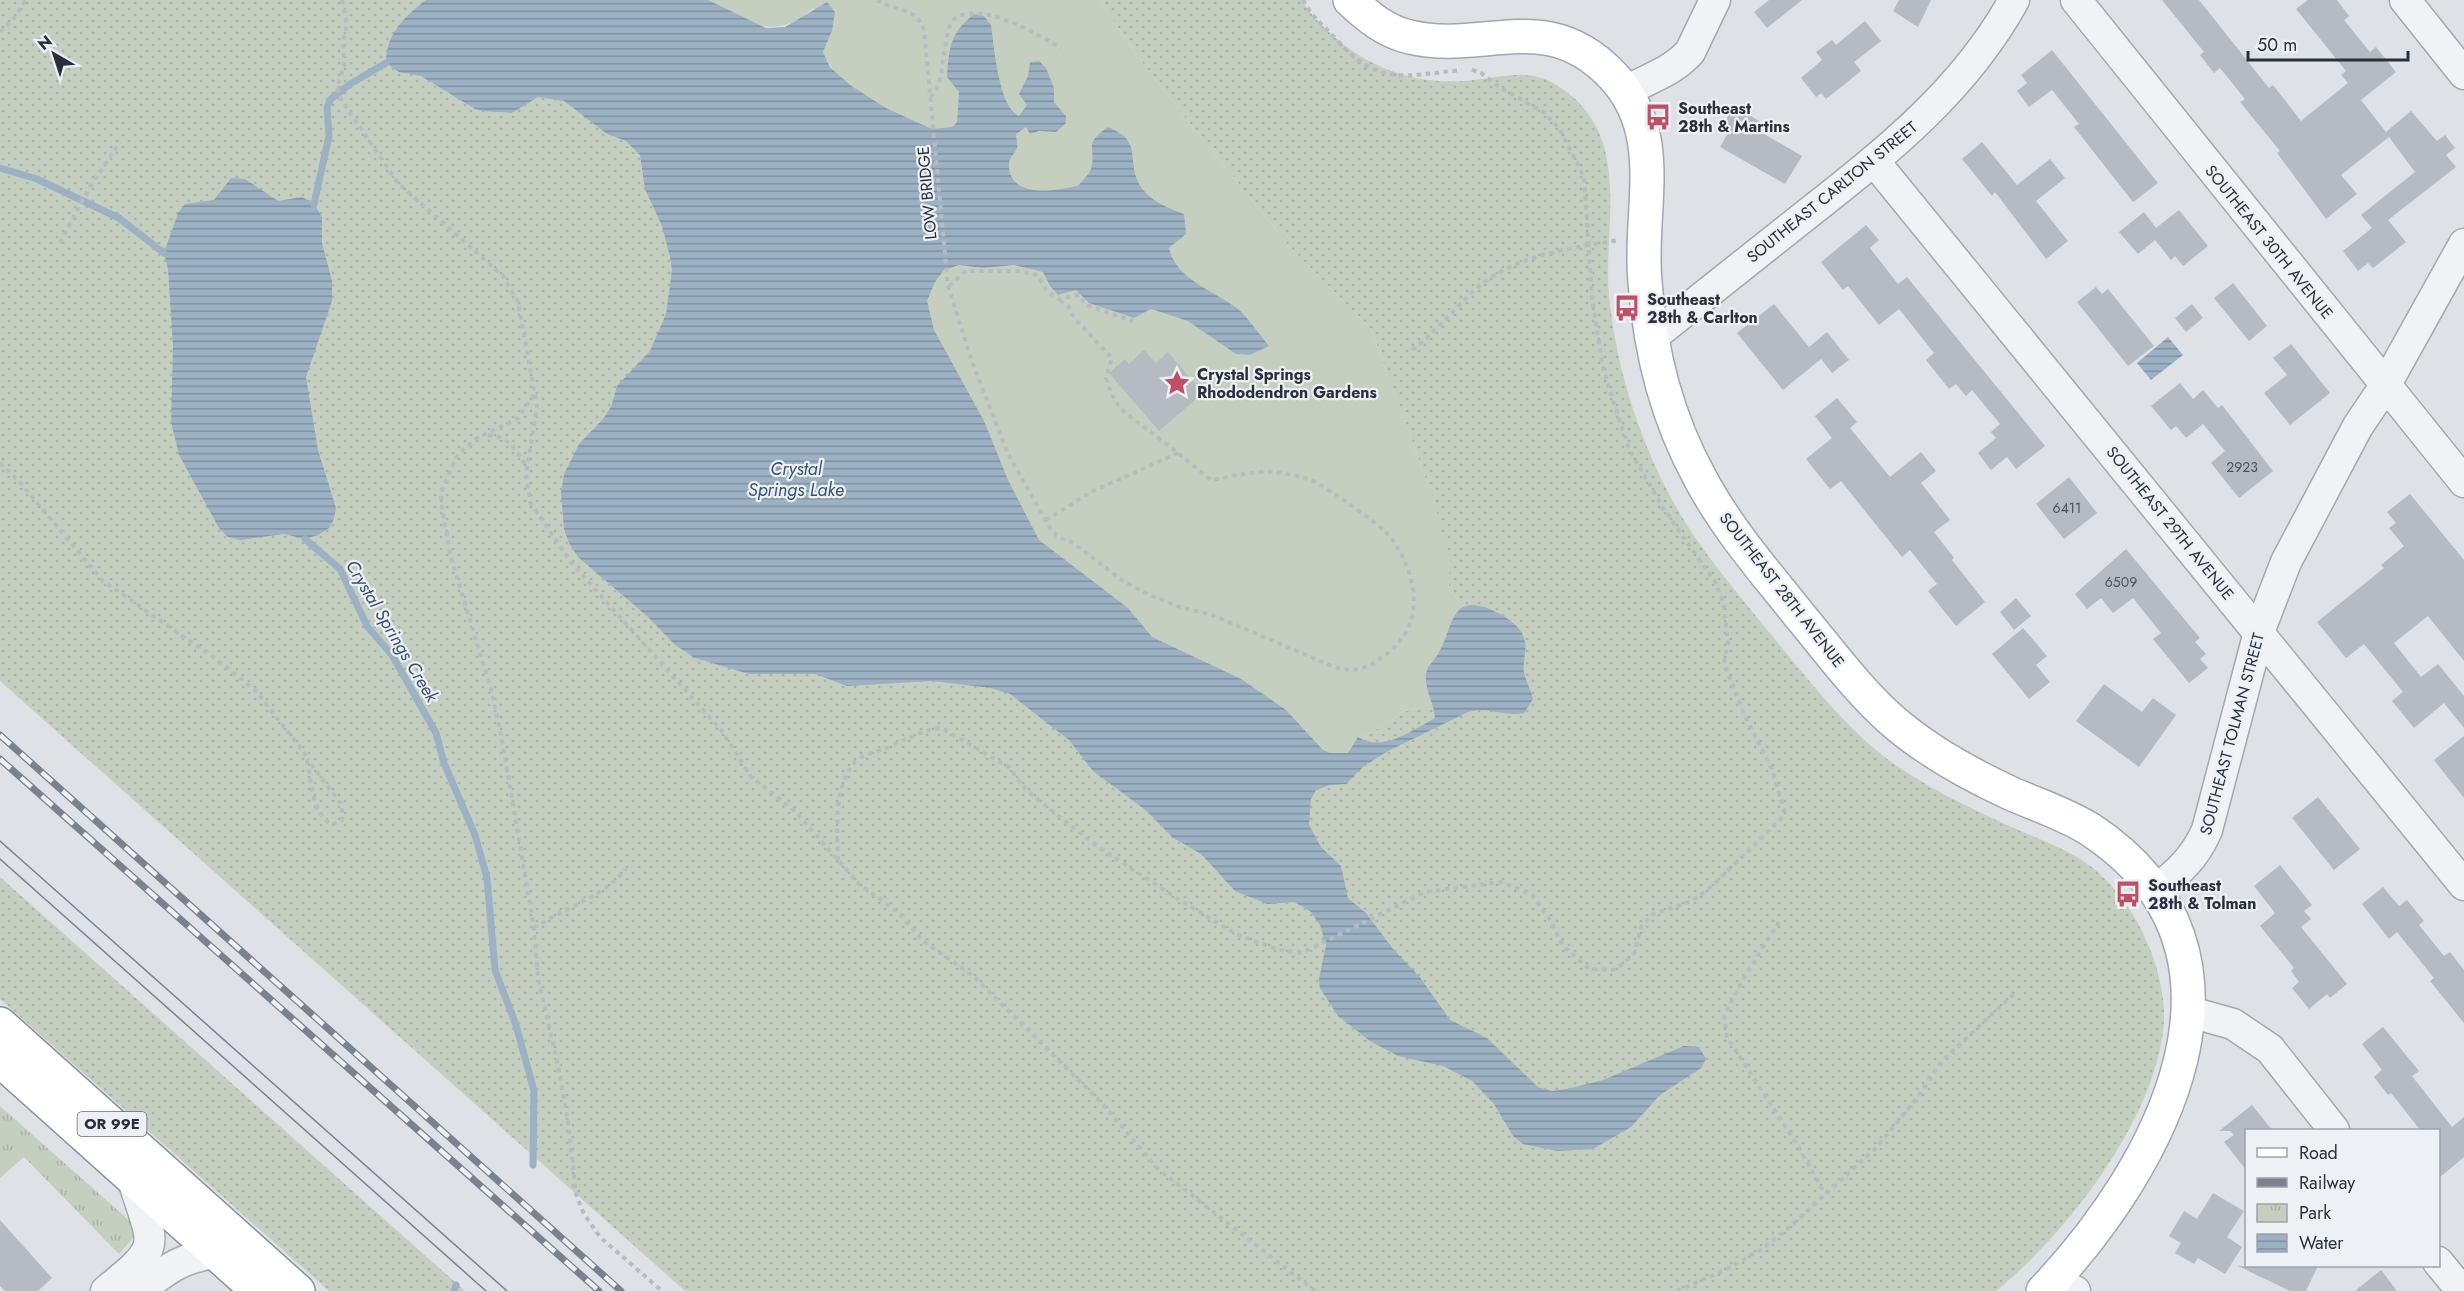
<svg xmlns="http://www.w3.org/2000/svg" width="2464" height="1291" font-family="Jost,sans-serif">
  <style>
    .grass { fill: url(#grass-dots) }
    .park { fill: url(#park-tufts) }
    .garden { fill: #c5cfc0 }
    .water { fill: url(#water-rules) }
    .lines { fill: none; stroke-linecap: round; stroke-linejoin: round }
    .stream { stroke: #9cb1c3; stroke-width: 7 }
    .building { fill: #b6bbc2 }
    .minor-casing { stroke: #a4a9af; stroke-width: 33 }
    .major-casing { stroke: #9ea7b0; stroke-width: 36 }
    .highway-casing { stroke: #87909b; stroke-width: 36 }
    .path { stroke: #b8bcc1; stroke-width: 4; stroke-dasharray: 4.5 4.5; stroke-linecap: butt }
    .minor { stroke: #f0f2f5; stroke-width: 30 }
    .major { stroke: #fff; stroke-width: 33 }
    .highway { stroke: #fff; stroke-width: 33 }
    .tram { stroke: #79828e; stroke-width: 1.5 }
    .rail-casing { stroke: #79828e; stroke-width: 7 }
    .rail { stroke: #edf0f4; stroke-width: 4.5; stroke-dasharray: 14; stroke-linecap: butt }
    .labels { text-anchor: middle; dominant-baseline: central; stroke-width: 4.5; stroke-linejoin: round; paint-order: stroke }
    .number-label { font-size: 14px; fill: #4c535d }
    .shield { fill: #edf0f4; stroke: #646a72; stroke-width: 1.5 }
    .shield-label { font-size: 15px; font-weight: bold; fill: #29303b }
    .poi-label { font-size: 16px; font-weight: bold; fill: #29303b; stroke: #edf0f4; text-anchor: start }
    .street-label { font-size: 16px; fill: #29303b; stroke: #edf0f4 }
    .water-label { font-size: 18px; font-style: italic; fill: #37516b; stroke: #edf0f4 }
  </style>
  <defs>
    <pattern id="grass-dots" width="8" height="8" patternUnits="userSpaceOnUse" patternTransform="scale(1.5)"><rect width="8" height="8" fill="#c5cfc0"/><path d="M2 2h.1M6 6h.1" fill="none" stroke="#a9b2a6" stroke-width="1.8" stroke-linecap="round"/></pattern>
    <pattern id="park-tufts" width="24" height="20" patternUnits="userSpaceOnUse" patternTransform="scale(1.5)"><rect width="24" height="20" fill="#c5cfc0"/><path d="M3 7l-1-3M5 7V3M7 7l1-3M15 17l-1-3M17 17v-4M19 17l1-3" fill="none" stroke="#a9b2a6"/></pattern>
    <pattern id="water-rules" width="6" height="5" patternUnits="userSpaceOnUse" patternTransform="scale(1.5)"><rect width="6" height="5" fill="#9cb1c3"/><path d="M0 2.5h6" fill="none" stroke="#7f90a0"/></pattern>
  </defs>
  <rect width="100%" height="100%" fill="#dee2e6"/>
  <g class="grass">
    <path d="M 0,0 L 708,0 L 1358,737 L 1384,726 L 1402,712 L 1429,705 L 1464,606 L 1449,590 L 1435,504 L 1371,329 L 1290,247 L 1180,111 L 1129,45 L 1100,0 L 1301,0 C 1338,53 1398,86 1463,81 C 1509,78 1534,62 1574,98 C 1630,149 1603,231 1609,296 C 1616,365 1637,433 1669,494 C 1694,542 1730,584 1764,626 C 1804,674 1843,727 1894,764 C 1929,788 1967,807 2005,824 C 2037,839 2075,850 2101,875 C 2137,908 2166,970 2164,1020 C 2159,1115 2067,1234 1996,1291 L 685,1291 L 0,681 Z"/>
    <polygon points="0,877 465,1291 329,1291 0,999"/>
  </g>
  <polygon class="park" points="0,1106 140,1230 119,1254 24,1157 0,1178"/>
  <path class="garden" d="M 708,0 L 1100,0 L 1129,45 L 1180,111 L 1290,247 L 1371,329 L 1435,504 L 1450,559 L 1449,590 L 1464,606 L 1466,618 L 1445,689 L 1429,705 L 1402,712 L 1384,726 L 1358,737 L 1348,753 L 1329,753 L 1322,749 L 1286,710 L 1241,679 L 1152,637 L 1128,608 L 1039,540 L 1008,480 L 984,421 L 934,330 L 927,301 L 935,282 L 922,124 C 887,110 837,88 823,52 L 832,31 L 813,8 C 774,44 748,21 708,0 Z"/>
  <g class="water">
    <path d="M 426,0 L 708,0 L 766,28 L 785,27 L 827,2 L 835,12 L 832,31 L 823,52 L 830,67 L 850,85 L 886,108 L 932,129 L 952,127 L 957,122 L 959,92 L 947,77 C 949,47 950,33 974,14 L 984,16 L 991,25 C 994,47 999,108 1019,116 L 1027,105 L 1019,94 L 1028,76 L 1030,62 L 1039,61 L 1046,68 L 1054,88 L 1054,102 L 1066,116 L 1066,123 L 1056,132 L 1039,131 L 1030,134 L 1026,127 L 1016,134 C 1016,138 1018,144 1017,148 C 1015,154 1009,157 1009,164 C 1008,200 1059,191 1079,185 C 1083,180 1089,174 1091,169 C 1097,145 1082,146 1108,127 C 1142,141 1127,156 1138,182 C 1146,199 1167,208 1184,214 L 1186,234 L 1169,248 C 1176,280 1215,291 1238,309 C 1249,319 1259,334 1269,346 L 1250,355 L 1236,354 L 1188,321 L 1151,309 L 1134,318 L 1089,303 L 1076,290 L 1058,295 L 1050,286 L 1043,272 L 1014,265 L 983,268 L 959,265 L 944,270 L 935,282 L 927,301 L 934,330 L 984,421 L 1008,480 L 1039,540 L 1128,608 L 1152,637 L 1241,679 L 1286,710 L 1322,749 L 1329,753 L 1348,753 L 1358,737 C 1383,753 1412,730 1435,718 C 1434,702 1424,690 1426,673 C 1428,665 1434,661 1438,654 C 1454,628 1449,589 1496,612 C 1506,617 1519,625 1523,636 C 1529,649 1522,659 1524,673 C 1526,681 1531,690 1533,699 L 1524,713 C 1504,717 1487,706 1468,712 L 1388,751 L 1363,767 L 1346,784 L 1330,785 L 1316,790 L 1311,799 L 1309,825 L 1321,847 L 1341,866 L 1348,898 L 1366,913 L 1393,949 L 1419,976 L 1450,1020 L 1487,1038 L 1538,1087 L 1552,1091 L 1567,1089 L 1603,1080 L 1684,1046 L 1699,1047 L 1706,1059 L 1701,1068 L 1660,1095 L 1631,1127 L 1593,1149 L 1557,1151 L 1523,1144 L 1513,1136 L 1494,1104 L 1472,1081 L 1443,1066 L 1398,1056 L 1370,1041 L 1338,1016 L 1320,988 L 1319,979 L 1326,945 L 1320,925 L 1310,911 L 1294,902 L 1267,904 L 1235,891 L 1201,854 L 1172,837 L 1148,812 L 1093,771 L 1069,740 L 1010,694 L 991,688 L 932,681 L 847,686 L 815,674 L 749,674 L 695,658 L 675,645 L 648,617 L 578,557 L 569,543 L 564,529 L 561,493 L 564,474 L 579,444 L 603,419 L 611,407 L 617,386 L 650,351 L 666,314 L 672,270 L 670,257 L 662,226 L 645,189 L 640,155 L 626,141 L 607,134 L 564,101 L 538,97 L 512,113 L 483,111 L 475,109 L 421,76 L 399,72 L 386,63 C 386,34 404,17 426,0 Z"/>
    <polygon points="231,178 245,179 278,201 302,197 314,204 322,217 322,243 332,281 332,301 306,377 318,450 336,508 334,519 329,528 318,535 305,539 284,534 240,540 228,537 219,528 179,455 171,422 173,346 168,269 164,253 178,213 185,204 214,200"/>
    <polygon points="2168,337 2183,355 2151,380 2137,363"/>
  </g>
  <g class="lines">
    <g class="stream">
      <polyline points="0,168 37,179 119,218 164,253"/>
      <polyline points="314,204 329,136 327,107 331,99 350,84 386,63"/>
      <polyline points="305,539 340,569 367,626 392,655 436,733 444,763 475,835 487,878 495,970 516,1025 534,1091 533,1165"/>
      <polyline points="454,1291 456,1285"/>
    </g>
  </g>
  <g class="building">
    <polygon points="1769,0 1802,0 1767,28 1754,12"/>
    <polygon points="1899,0 1931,0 1918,27 1893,11"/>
    <polygon points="2162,0 2199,0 2269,88 2273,85 2301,121 2348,83 2341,75 2346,71 2296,9 2308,0 2337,0 2349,16 2344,20 2370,52 2376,47 2396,72 2361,100 2386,132 2411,111 2437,141 2445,135 2455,148 2446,155 2456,167 2388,220 2406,242 2373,268 2368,263 2358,271 2343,251 2372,228 2361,215 2415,172 2389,137 2341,175 2357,194 2326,219 2277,153 2280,151 2240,102 2245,99 2220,68 2214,73 2200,55 2204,52"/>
    <polygon points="1865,21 1881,41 1854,62 1861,71 1826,99 1821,93 1816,97 1801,78 1822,60 1816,52 1832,40 1836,45"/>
    <polygon points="2052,50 2158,183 2133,202 2074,127 2079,124 2052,90 2029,107 2017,91 2027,83 2021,75"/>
    <polygon points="1734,106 1764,124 1759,131 1802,156 1785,184 1720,147 1729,131 1722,127"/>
    <polygon points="1982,142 2017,185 2050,159 2065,178 2036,201 2068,241 2046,259 1995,192 1992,196 1962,159"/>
    <polygon points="2179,210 2208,246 2183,266 2175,256 2171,260 2155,240 2138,254 2119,232 2144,212 2156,228"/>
    <polygon points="1866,225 1879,240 1870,248 1898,284 1907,277 2045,446 2016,469 2007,457 1991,470 1978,453 1996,438 1991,432 2000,424 1972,390 1966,396 1956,384 1949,389 1926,360 1934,353 1899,309 1879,325 1848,286 1843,290 1821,262"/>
    <polygon points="2233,283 2267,326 2249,341 2214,298"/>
    <polygon points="2096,287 2102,294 2108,289 2154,346 2128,366 2077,302"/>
    <polygon points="1774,304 1809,347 1827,332 1849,360 1832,373 1821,359 1783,390 1737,333"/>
    <polygon points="2192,304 2203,318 2186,332 2175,318"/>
    <polygon points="2291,344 2330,393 2290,425 2264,393 2287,375 2273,358"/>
    <polygon points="1144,350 1156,363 1168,352 1203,393 1159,431 1109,373 1125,359 1129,364"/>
    <polygon points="2180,383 2193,399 2203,390 2218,408 2222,405 2273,471 2239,498 2211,463 2225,451 2203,424 2186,438 2176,426 2171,430 2151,406"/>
    <polygon points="1837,398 1857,422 1850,428 1890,477 1921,452 1936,471 1921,483 1950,520 1934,532 1954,558 1952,560 1985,602 1956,626 1928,591 1937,584 1910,550 1902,557 1841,481 1830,489 1806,459 1832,438 1815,416"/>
    <polygon points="2069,477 2097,513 2064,539 2036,504"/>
    <polygon points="2410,494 2464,560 2464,661 2428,616 2394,643 2421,677 2438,664 2464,696 2464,728 2444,703 2414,728 2392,701 2403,692 2364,644 2346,658 2317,622 2384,568 2381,565 2404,546 2389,528 2396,523 2387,512"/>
    <polygon points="2126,549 2200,638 2195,642 2206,654 2200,659 2208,668 2189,683 2153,639 2161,633 2133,598 2113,613 2101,598 2087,609 2075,594"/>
    <polygon points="2016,598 2031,616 2014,630 2000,612"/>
    <polygon points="2023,628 2047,656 2036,665 2050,682 2029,699 1992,654"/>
    <polygon points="2104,684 2142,712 2153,698 2176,715 2139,767 2076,721"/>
    <polygon points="2464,736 2464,798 2434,760"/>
    <polygon points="2318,797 2360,849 2334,870 2292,818"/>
    <polygon points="2280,865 2312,905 2304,911 2311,919 2301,927 2347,984 2330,998 2327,994 2309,1009 2292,988 2299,982 2291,971 2294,968 2260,926 2275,913 2254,886"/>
    <polygon points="2383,887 2399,906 2407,900 2424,921 2419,925 2444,956 2450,952 2464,970 2464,1023 2430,981 2434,978 2397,932 2389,939 2362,904"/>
    <polygon points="2383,1027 2419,1071 2412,1076 2452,1127 2464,1117 2464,1157 2439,1178 2439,1131 2421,1131 2391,1093 2388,1095 2374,1077 2382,1070 2362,1044"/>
    <polygon points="2252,1105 2273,1131 2247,1131 2247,1171 2224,1142 2234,1135 2230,1131 2219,1131"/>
    <polygon points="2213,1193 2244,1211 2227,1237 2242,1247 2225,1274 2198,1258 2194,1264 2175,1253 2181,1243 2169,1236 2184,1211 2197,1219"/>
    <polygon points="0,1220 52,1278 38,1291 5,1291 0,1286"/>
    <polygon points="2238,1266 2318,1266 2306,1291 2290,1291"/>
    <polygon points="2381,1270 2397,1291 2355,1291"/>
  </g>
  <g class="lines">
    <g class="minor-casing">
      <g id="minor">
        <polyline points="2076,0 2464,482"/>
        <polyline points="2405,0 2464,74"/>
        <path d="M 1625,92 C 1648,78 1671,73 1690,52 L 1715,0"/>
        <polyline points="1874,161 2464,885"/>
        <path d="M 1651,338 C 1703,297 1754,256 1806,215 C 1886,152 1964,91 2014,0"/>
        <path d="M 2154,891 C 2177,874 2195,858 2207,830 L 2259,632 L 2286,562 L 2358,426 L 2385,386 L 2464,244"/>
        <polyline points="2190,1012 2233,1024 2270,1049 2334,1130"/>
        <polyline points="2438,1262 2462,1291"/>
        <polyline points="2053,1281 2075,1291"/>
        <path d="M 106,1291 C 164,1244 154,1248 133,1180"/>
        <path d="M 139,1291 C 166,1270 180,1258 215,1253"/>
      </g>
    </g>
    <g class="major-casing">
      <path id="major" d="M 1350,0 C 1367,16 1386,32 1410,37 C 1484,55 1546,5 1613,76 C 1668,135 1638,211 1645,282 C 1650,351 1667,418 1700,478 C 1727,529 1765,572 1800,616 C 1830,652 1859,692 1895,723 C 1928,751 1971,775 2010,793 C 2037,805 2066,814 2091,830 C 2276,953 2161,1167 2043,1291"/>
    </g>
    <g class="highway-casing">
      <g id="highway">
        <polyline points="0,1024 298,1291"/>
        <polyline points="0,1060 258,1291"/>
      </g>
    </g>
    <g class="path">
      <polyline points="342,0 347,24 343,42 344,66 337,87 342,101 398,183 503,276 518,302 537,407 526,474 530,502 570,561 722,731 751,777 795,811 860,885 898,912 923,941 972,975 1100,1101 1158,1169 1315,1291"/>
      <path d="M 877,0 C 895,12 916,6 924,30 L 948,286 L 972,362 L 1008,454 L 1050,528 L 1058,537 L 1072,542 L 1123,581 L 1150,595 L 1180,607 L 1215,616 L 1334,667 C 1355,673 1366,669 1384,656 C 1426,626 1419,578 1392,539 C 1382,525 1328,488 1311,480 C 1301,476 1286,474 1275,472 C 1255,470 1231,477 1211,480 C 1193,465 1175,450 1156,436 C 1131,416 1116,413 1106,378 L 1112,358 L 1075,319 L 1068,306 L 1058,299"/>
      <path d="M 1303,0 C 1311,16 1324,26 1336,39 C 1380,88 1404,75 1462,70"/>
      <polyline points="0,32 12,21 26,0"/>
      <path d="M 930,97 C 941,87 941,74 943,59 C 946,47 946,29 954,19 C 980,0 1035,33 1061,48"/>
      <polyline points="60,243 88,190 120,142"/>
      <polyline points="949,286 966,271 1017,271 1038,275 1046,290 1058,299 1079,295 1086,305 1133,321"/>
      <path d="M 1412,350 C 1436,332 1454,309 1476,289 C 1514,255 1570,248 1619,240"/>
      <polyline points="534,395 517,419 477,438 458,454 441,492 442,507 451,558 491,689 502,740 534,928 538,978 559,1070 568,1122 576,1194 584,1214 600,1237 662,1291"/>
      <path d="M 488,435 C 510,436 517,452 527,468"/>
      <path d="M 0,463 L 17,479 L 103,581 L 216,659 L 255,690 L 304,752 C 313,775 309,812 332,825 L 342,820 L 342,805 L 307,759"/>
      <polyline points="1046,520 1091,492 1178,453"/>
      <path d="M 838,860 C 837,831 833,778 859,759 C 868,753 879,751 889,747 C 907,739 922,730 941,728 L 1009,767 L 1026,790 L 1042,803 L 1097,846 L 1173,896 L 1236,934 L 1279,950 L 1302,953 L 1425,892 L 1502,882 L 1532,895 L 1550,920 L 1563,946 L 1589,969 L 1612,970 L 1623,964 L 1635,952 L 1641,927 L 1653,914 L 1692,901 L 1710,888 L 1780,820 L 1784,810 L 1772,769 L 1744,714 L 1724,663 L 1728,641 L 1723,602 L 1715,582 L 1663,508 L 1629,449 L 1609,388 L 1602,364 L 1592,297 L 1584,177 L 1559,128 L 1545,113 L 1498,86 L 1481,73 L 1470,69"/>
      <polyline points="1779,922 1742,981 1724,1016 1727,1037 1798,1146 1825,1194"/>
      <path d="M 534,928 C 565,907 601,899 626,869"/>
      <polyline points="1677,1291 1727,1269 1762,1249 1792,1225 1878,1146 1917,1098 1942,1061 2016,992"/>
    </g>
    <use href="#minor" class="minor"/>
    <use href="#major" class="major"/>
    <use href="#highway" class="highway"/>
    <g class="tram">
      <polyline points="0,841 507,1291"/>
      <polyline points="0,859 486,1291"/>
    </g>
    <g class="rail-casing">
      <g id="rail">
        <polyline points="0,735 621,1291"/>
        <polyline points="0,759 599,1291"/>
      </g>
    </g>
    <use href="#rail" class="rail"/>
  </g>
  <defs>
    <g id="bus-bare" transform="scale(2.07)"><path d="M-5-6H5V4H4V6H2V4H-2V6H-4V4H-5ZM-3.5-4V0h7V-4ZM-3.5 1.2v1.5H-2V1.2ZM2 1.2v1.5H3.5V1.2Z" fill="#c04e65" stroke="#edf0f4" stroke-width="2.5" paint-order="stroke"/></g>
    <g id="sight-bare" transform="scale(2.07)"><path d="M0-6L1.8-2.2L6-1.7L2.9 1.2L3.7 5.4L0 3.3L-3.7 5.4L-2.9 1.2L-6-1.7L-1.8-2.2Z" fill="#c04e65" stroke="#edf0f4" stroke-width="2.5" paint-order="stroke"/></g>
  </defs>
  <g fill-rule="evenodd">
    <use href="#bus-bare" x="1658" y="117"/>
    <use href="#bus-bare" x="1627" y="308"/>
    <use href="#sight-bare" x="1177" y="383"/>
    <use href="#bus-bare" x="2128" y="894"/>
  </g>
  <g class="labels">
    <g class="number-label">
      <text x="2242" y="467">2923</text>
      <text x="2067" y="508">6411</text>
      <text x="2121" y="582">6509</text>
    </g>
    <rect class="shield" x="77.5" y="1112" width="69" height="24" rx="4.5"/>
    <g class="shield-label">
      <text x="112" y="1124">OR 99E</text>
    </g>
    <g class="poi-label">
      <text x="1678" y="108">Southeast<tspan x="1678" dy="18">28th &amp; Martins</tspan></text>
      <text x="1647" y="299">Southeast<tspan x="1647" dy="18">28th &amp; Carlton</tspan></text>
      <text x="1197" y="374">Crystal Springs<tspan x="1197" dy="18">Rhododendron Gardens</tspan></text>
      <text x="2148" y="885">Southeast<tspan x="2148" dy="18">28th &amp; Tolman</tspan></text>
    </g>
    <g class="street-label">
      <text transform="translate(1832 192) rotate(-39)">SOUTHEAST CARLTON STREET</text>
      <text transform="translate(927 193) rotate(-95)">LOW BRIDGE</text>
      <text transform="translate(2269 242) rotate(51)">SOUTHEAST 30TH AVENUE</text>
      <text transform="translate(2170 523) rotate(51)">SOUTHEAST 29TH AVENUE</text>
      <text transform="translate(1782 590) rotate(52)">SOUTHEAST 28TH AVENUE</text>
      <text transform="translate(2232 734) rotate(-75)">SOUTHEAST TOLMAN STREET</text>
    </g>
    <g class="water-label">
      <text x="796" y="469">Crystal<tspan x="796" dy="21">Springs Lake</tspan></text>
      <text transform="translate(392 631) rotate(59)">Crystal Springs Creek</text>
    </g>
  </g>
  <rect x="2245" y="1129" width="195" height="138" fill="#edf0f4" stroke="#9fa3aa" stroke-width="1.5"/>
  <rect x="2257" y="1148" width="30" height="9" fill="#ffffff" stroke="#9fa3aa" stroke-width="1.5"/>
  <text x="2299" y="1159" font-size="18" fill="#29303b">Road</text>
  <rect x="2257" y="1178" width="30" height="9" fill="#79828e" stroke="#9fa3aa" stroke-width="1.5"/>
  <text x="2299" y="1189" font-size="18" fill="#29303b">Railway</text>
  <rect x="2257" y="1204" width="30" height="18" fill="url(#park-tufts)" stroke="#9fa3aa" stroke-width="1.5"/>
  <text x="2299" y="1219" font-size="18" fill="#29303b">Park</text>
  <rect x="2257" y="1234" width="30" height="18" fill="url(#water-rules)" stroke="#9fa3aa" stroke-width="1.5"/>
  <text x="2299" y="1249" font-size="18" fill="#29303b">Water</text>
  <g transform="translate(54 54) rotate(321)" stroke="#edf0f4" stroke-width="4.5" paint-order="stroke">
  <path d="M0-4.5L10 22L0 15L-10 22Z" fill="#29303b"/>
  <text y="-9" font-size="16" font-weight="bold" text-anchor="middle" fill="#29303b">N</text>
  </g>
  <path d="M2248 51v9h160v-9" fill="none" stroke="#29303b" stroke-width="3"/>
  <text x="2257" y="51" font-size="18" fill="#29303b" stroke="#edf0f4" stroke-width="4.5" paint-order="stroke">50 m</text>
</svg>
